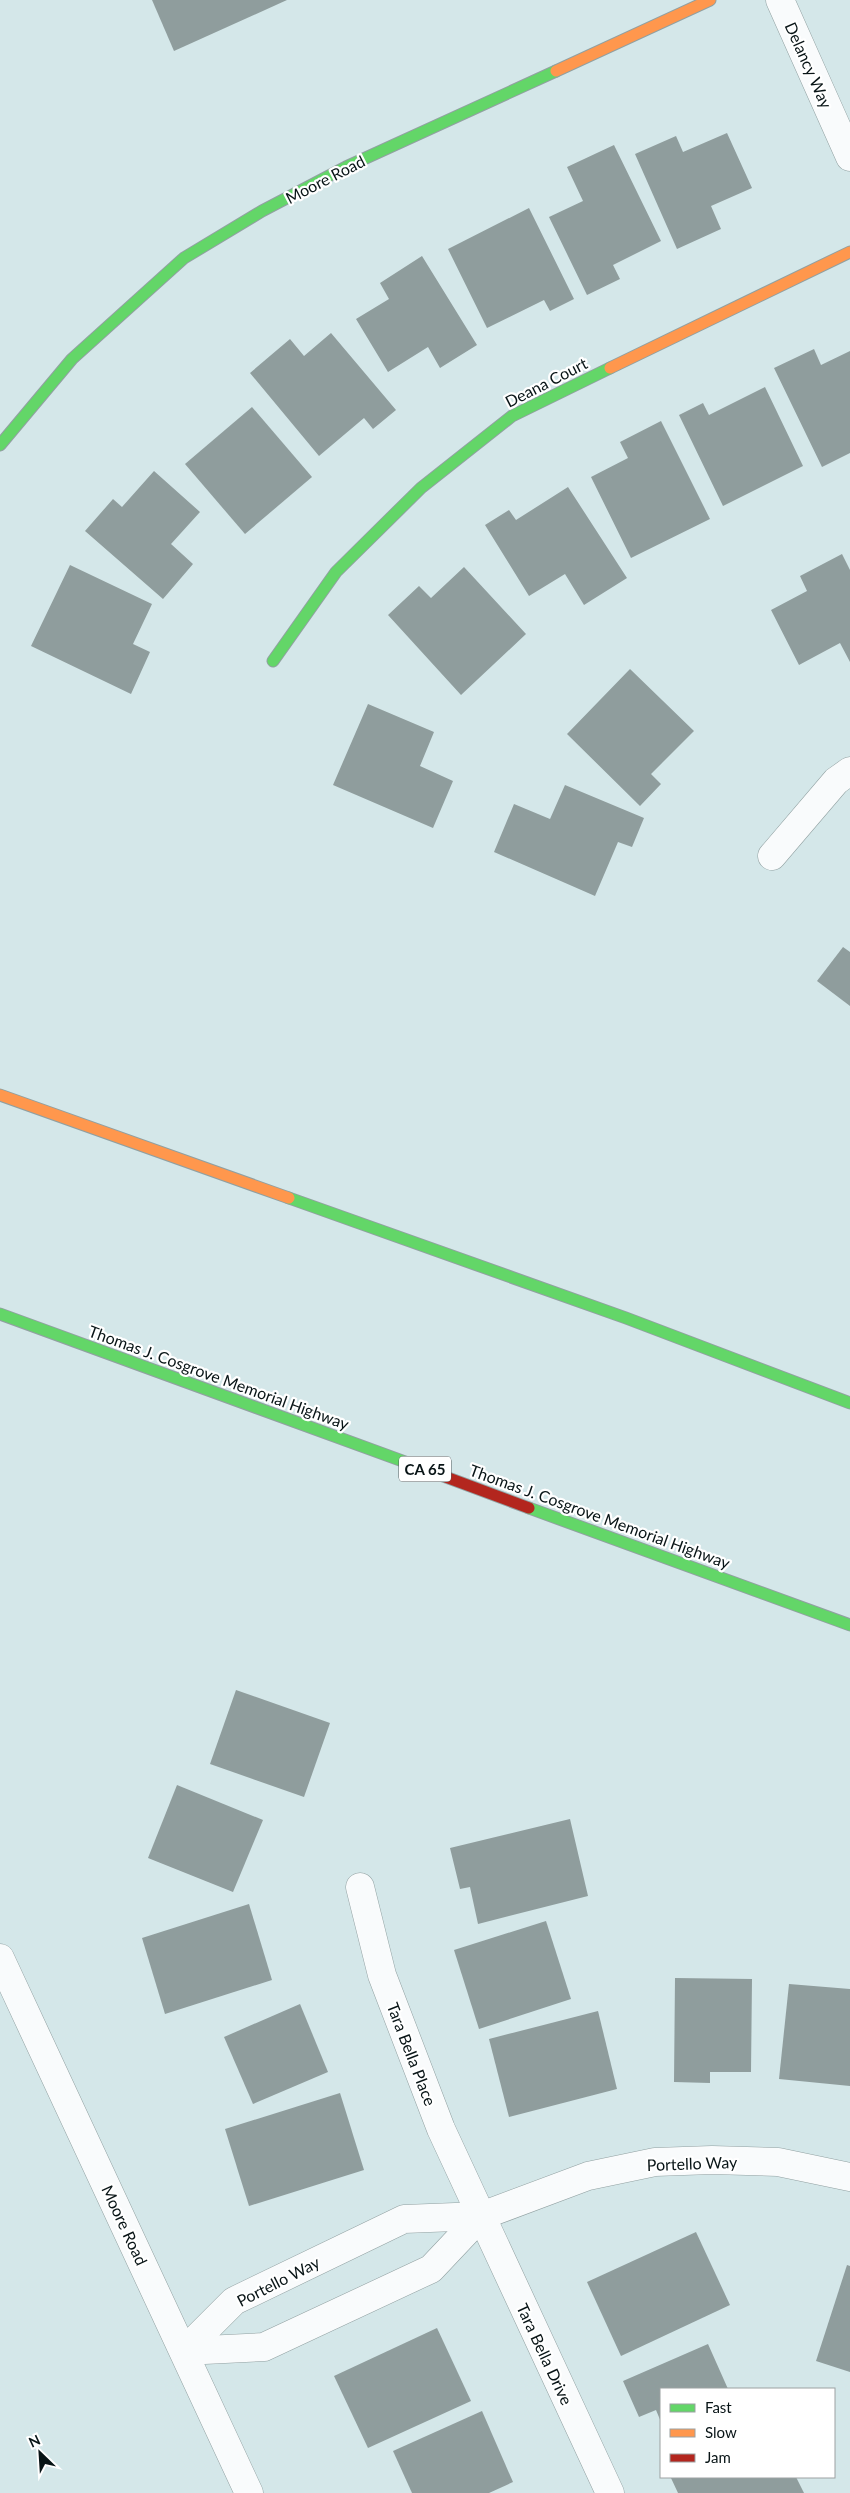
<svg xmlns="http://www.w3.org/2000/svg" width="850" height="2493" font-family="Lato,sans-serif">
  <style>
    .building { fill: #8f9d9d }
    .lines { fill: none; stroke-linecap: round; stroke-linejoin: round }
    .street-casing { stroke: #91a0a1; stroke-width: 29 }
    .fast-casing { stroke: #91a0a1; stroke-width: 13 }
    .slow-casing { stroke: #91a0a1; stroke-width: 13 }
    .jam-casing { stroke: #91a0a1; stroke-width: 13 }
    .street { stroke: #f9fbfc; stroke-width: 28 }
    .fast { stroke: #63d668; stroke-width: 11 }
    .slow { stroke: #ff974d; stroke-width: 11 }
    .jam { stroke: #b3261e; stroke-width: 11 }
    .labels { text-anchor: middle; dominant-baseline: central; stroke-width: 4.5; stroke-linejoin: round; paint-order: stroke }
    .shield { fill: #fff; stroke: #525a5c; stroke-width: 1 }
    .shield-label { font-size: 15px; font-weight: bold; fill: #081416 }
    .street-label { font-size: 16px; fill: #081416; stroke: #fff }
  </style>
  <rect width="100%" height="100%" fill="#d4e7e9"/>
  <g class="building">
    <polygon points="152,0 287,0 174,51"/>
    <polygon points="727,133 752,188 711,206 721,229 677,249 635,154 676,136 683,152"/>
    <polygon points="614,145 661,241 613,265 620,279 587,295 549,217 583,201 567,167"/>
    <polygon points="529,208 574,299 550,311 544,300 487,328 448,249"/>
    <polygon points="422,256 477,345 440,368 428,347 388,372 356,319 389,299 380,283"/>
    <polygon points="331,333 396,410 373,429 364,418 319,456 250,373 290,339 304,356"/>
    <polygon points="814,349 821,365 850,351 850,453 822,467 774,368"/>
    <polygon points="765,387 803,466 723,506 679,415 703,403 709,415"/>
    <polygon points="252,407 312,477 245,534 185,464"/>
    <polygon points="661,421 710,519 631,558 591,477 628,458 620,442"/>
    <polygon points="154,471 200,512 171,544 193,564 163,599 85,531 113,499 122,507"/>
    <polygon points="568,487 627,578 584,605 565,574 529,596 485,525 509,510 516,520"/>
    <polygon points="842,554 850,570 850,662 840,643 799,665 771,610 807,591 800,576"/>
    <polygon points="70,565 152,604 133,644 150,652 131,694 31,646"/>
    <polygon points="464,567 526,634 461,695 388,615 419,586 431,598"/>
    <polygon points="630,669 694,731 651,774 661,784 640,806 567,734"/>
    <polygon points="368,704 434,732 420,766 453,781 433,828 333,785"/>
    <polygon points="565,785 644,818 632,847 618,842 595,896 494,852 514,804 550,819"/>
    <polygon points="843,947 850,952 850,1006 817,981"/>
    <polygon points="236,1690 330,1723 304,1797 210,1764"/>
    <polygon points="177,1785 263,1820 233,1892 148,1858"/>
    <polygon points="570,1819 588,1896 478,1924 470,1887 460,1889 450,1848"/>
    <polygon points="249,1904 272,1980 165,2014 142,1938"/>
    <polygon points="546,1921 571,1999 479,2029 454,1950"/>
    <polygon points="675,1978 752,1979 751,2072 710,2072 710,2083 674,2082"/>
    <polygon points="789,1984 850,1989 850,2086 779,2079"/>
    <polygon points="300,2004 328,2072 253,2104 224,2037"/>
    <polygon points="598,2011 617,2089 509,2117 489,2039"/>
    <polygon points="340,2093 364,2170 249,2206 225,2129"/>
    <polygon points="696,2232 730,2305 621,2356 587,2282"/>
    <polygon points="847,2265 850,2266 850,2372 816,2361"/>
    <polygon points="437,2328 471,2401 368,2448 334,2376"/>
    <polygon points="708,2344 728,2389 661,2389 661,2422 656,2410 639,2417 623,2381"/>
    <polygon points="482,2411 513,2482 489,2493 412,2493 393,2451"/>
    <polygon points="674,2477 796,2477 804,2493 678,2493 671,2478"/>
  </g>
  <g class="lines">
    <g class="street-casing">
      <g id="street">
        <polyline points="780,0 850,157"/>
        <polyline points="772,856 836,781 850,771"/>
        <polyline points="360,1887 382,1975 441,2129 610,2493"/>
        <polyline points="0,1958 249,2493"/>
        <polyline points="184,2351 234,2301 404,2219 481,2216 588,2176 655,2162 712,2160 778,2162 850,2177"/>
        <polyline points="184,2351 264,2347 431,2269 481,2216"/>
      </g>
    </g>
    <g class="fast-casing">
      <g id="fast">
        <polyline points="0,445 72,359 184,258 262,211 346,167 556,71"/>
        <polyline points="273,661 336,572 421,488 512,416 610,368"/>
        <polyline points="289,1198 626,1318 850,1403"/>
        <polyline points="0,1314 408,1463"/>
        <polyline points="529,1508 850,1625"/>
      </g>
    </g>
    <g class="slow-casing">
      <g id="slow">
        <polyline points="556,71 710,0"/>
        <polyline points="610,368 850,252"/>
        <polyline points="0,1095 289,1198"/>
      </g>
    </g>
    <g class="jam-casing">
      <polyline id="jam" points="408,1463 529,1508"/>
    </g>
    <use href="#street" class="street"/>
    <use href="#fast" class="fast"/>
    <use href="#slow" class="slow"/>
    <use href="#jam" class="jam"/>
  </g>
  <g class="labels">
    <rect class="shield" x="399" y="1456.5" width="52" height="25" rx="4"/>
    <g class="shield-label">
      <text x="425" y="1469">CA 65</text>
    </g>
    <g class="street-label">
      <text transform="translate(809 65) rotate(66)">Delancy Way</text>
      <text transform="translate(325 179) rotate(-27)">Moore Road</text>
      <text transform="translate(546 382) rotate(-27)">Deana Court</text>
      <text transform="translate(219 1377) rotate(20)">Thomas J. Cosgrove Memorial Highway</text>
      <text transform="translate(600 1516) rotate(20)">Thomas J. Cosgrove Memorial Highway</text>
      <text transform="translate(412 2054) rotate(69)">Tara Bella Place</text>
      <text transform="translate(692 2163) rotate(-2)">Portello Way</text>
      <text transform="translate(125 2225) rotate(65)">Moore Road</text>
      <text transform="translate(278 2281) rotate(-27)">Portello Way</text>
      <text transform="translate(545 2354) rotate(65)">Tara Bella Drive</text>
    </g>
  </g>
  <rect x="660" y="2388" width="175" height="90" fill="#ffffff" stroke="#9ca1a2"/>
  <rect x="670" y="2404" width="25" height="8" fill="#63d668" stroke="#9ca1a2"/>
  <text x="705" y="2413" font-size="15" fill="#081416">Fast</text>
  <rect x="670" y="2429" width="25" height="8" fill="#ff974d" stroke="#9ca1a2"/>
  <text x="705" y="2438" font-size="15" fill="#081416">Slow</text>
  <rect x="670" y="2454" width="25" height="8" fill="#b3261e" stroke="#9ca1a2"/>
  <text x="705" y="2463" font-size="15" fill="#081416">Jam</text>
  <g transform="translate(40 2453) rotate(335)" stroke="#ffffff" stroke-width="4" paint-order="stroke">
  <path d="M0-4L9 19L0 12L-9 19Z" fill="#081416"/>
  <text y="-8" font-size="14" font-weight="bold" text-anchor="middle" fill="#081416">N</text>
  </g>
</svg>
